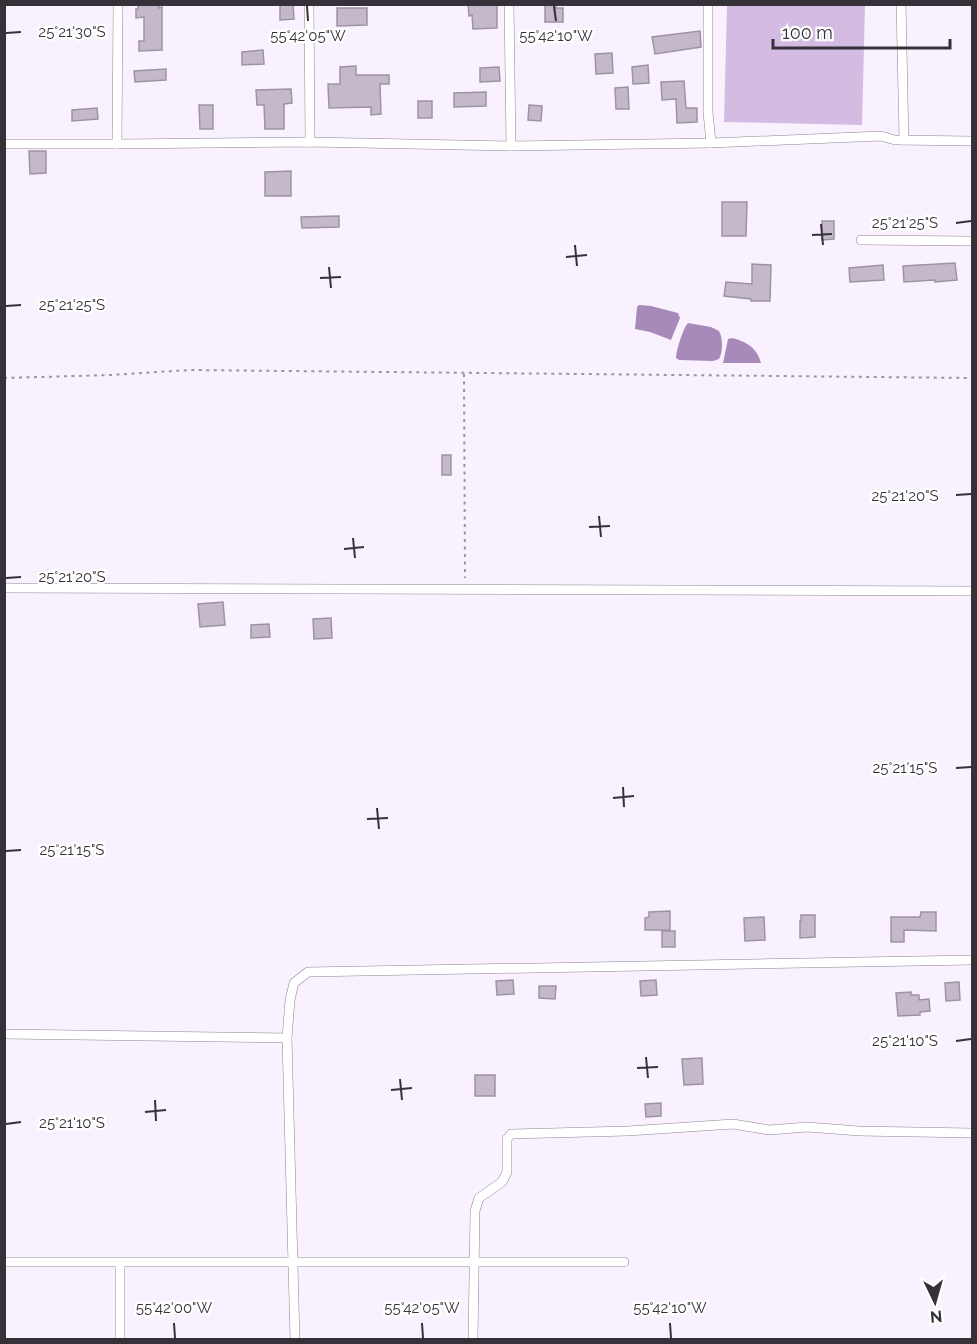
<svg xmlns="http://www.w3.org/2000/svg" width="977" height="1344" font-family="Raleway,sans-serif">
  <style>
    .green { fill: #d3bbe2 }
    .water { fill: #a789ba }
    .building { fill: #c4b9cb; stroke: #9d93a4; stroke-width: 1.5 }
    .lines { fill: none; stroke-linecap: round; stroke-linejoin: round }
    .street-casing { stroke: #8e8395; stroke-width: 10 }
    .path { stroke: #9a949e; stroke-width: 2; stroke-dasharray: 3 4.5; stroke-linecap: butt }
    .street { stroke: #fff; stroke-width: 9 }
    .ticks { fill: none; stroke: #363139; stroke-width: 2 }
    .ticks-label { font-size: 15px; text-anchor: middle; fill: #363139; stroke: #fff; stroke-width: 4.5; stroke-linejoin: round; paint-order: stroke }
  </style>
  <rect width="100%" height="100%" fill="#f9f2fe"/>
  <polygon class="green" points="727,5 865,5 862,125 724,122"/>
  <g class="water">
    <polygon points="639,305 651,306 678,313 680,318 671,340 650,332 635,329 637,307"/>
    <path d="M 688,323 L 711,327 L 719,331 C 723,338 723,352 719,359 L 713,361 L 679,360 L 676,358 C 676,351 683,328 688,323 Z"/>
    <path d="M 733,338 C 748,343 756,347 761,363 L 723,363 L 728,339 Z"/>
  </g>
  <g class="building">
    <polygon points="138,4 159,4 159,8 162,7 162,50 139,51 139,41 144,41 144,17 136,18 136,9 138,9"/>
    <polygon points="280,4 293,4 294,19 280,20"/>
    <polygon points="468,4 497,4 497,28 473,29 472,15 469,16"/>
    <polygon points="545,4 556,4 556,8 563,8 563,22 545,22"/>
    <polygon points="337,8 367,8 367,25 337,26"/>
    <polygon points="700,31 701,47 655,54 652,37"/>
    <polygon points="263,50 264,64 242,65 242,52"/>
    <polygon points="612,53 613,73 596,74 595,54"/>
    <polygon points="648,65 649,83 633,84 632,67"/>
    <polygon points="356,66 356,75 389,75 389,84 380,84 381,114 371,115 371,107 329,108 328,84 340,84 340,67"/>
    <polygon points="499,67 500,81 480,82 480,68"/>
    <polygon points="166,69 166,80 135,82 134,71"/>
    <polygon points="684,81 686,108 697,108 697,122 677,123 676,99 662,100 661,82"/>
    <polygon points="628,87 629,109 616,109 615,88"/>
    <polygon points="291,89 292,103 284,104 284,129 265,129 264,105 257,105 256,90"/>
    <polygon points="486,92 486,106 454,107 454,93"/>
    <rect x="418" y="101" width="14" height="17"/>
    <polygon points="199,105 213,105 213,129 200,129"/>
    <polygon points="529,105 542,106 541,121 528,120"/>
    <polygon points="97,108 98,119 72,121 72,110"/>
    <polygon points="29,151 46,151 46,173 30,174"/>
    <polygon points="291,171 291,196 265,196 265,172"/>
    <polygon points="722,202 747,202 746,236 722,236"/>
    <polygon points="339,216 339,227 302,228 301,217"/>
    <polygon points="822,221 834,221 834,239 822,240"/>
    <polygon points="955,263 957,280 935,282 935,280 904,282 903,266"/>
    <polygon points="752,264 771,265 770,301 751,301 751,299 724,296 726,282 752,284"/>
    <polygon points="883,265 884,280 850,282 849,268"/>
    <rect x="442" y="455" width="9" height="20"/>
    <polygon points="223,602 225,625 200,627 198,604"/>
    <polygon points="331,618 332,638 314,639 313,619"/>
    <polygon points="269,624 270,637 251,638 251,625"/>
    <polygon points="670,911 670,930 645,930 645,918 649,917 649,912"/>
    <polygon points="921,912 936,912 936,931 904,930 904,942 891,942 891,917 920,917"/>
    <polygon points="801,915 815,915 815,937 800,938 800,921 801,921"/>
    <polygon points="764,917 765,940 745,941 744,918"/>
    <rect x="662" y="931" width="13" height="16"/>
    <polygon points="513,980 514,994 497,995 496,981"/>
    <polygon points="656,980 657,995 641,996 640,981"/>
    <polygon points="959,982 960,1000 946,1001 945,983"/>
    <polygon points="539,986 556,986 555,999 539,998"/>
    <polygon points="911,992 911,995 919,995 919,1000 929,999 930,1011 920,1012 920,1015 898,1016 896,993"/>
    <polygon points="702,1058 703,1084 684,1085 682,1059"/>
    <rect x="475" y="1075" width="20" height="21"/>
    <polygon points="661,1103 661,1116 646,1117 645,1104"/>
  </g>
  <g class="lines">
    <g class="street-casing">
      <g id="street">
        <polyline points="309,4 310,142"/>
        <polyline points="509,4 511,146"/>
        <polyline points="708,4 708,112 711,143"/>
        <polyline points="901,4 904,140"/>
        <polyline points="4,144 117,144 310,142 511,146 711,143 881,136 895,140 972,141"/>
        <polyline points="117,144 118,4"/>
        <polyline points="861,240 972,241"/>
        <polyline points="4,588 972,591"/>
        <polyline points="4,1034 287,1038"/>
        <polyline points="4,1262 624,1262"/>
        <polyline points="120,1340 120,1263"/>
        <polyline points="295,1340 287,1038 290,1000 294,983 308,972 972,960"/>
        <polyline points="473,1340 475,1211 479,1198 502,1182 507,1172 507,1139 511,1134 628,1131 733,1124 769,1130 807,1127 859,1131 972,1133"/>
      </g>
    </g>
    <g class="path">
      <polyline points="464,374 465,578"/>
      <polyline points="4,378 110,375 190,370 972,378"/>
    </g>
    <use href="#street" class="street"/>
  </g>
  <path class="ticks" d="M 307,6 L 308,21M 554,6 L 556,21M 6,33 L 21,32M 956,223 L 971,221M 821,224 L 823,245M 812,235 L 832,234M 575,245 L 577,266M 566,257 L 587,255M 329,267 L 331,288M 320,278 L 341,277M 6,306 L 21,305M 956,495 L 971,494M 599,516 L 601,537M 589,527 L 610,526M 353,538 L 355,558M 344,549 L 364,547M 6,578 L 21,577M 956,768 L 971,767M 623,787 L 624,807M 613,798 L 634,796M 377,808 L 379,829M 367,819 L 388,818M 6,851 L 21,850M 956,1041 L 971,1039M 646,1057 L 648,1078M 637,1068 L 658,1067M 400,1079 L 402,1100M 391,1090 L 412,1088M 155,1100 L 156,1121M 145,1112 L 166,1110M 6,1124 L 21,1122M 174,1323 L 175,1338M 422,1323 L 423,1338M 670,1323 L 671,1338"/>
  <g class="ticks-label">
    <text x="72" y="37">25°21'30"S</text>
    <text x="308" y="41">55°42'05"W</text>
    <text x="556" y="41">55°42'10"W</text>
    <text x="905" y="228">25°21'25"S</text>
    <text x="72" y="310">25°21'25"S</text>
    <text x="905" y="501">25°21'20"S</text>
    <text x="72" y="582">25°21'20"S</text>
    <text x="905" y="773">25°21'15"S</text>
    <text x="72" y="855">25°21'15"S</text>
    <text x="905" y="1046">25°21'10"S</text>
    <text x="72" y="1128">25°21'10"S</text>
    <text x="174" y="1313">55°42'00"W</text>
    <text x="422" y="1313">55°42'05"W</text>
    <text x="670" y="1313">55°42'10"W</text>
  </g>
  <rect width="977" height="1344" fill="none" stroke="#363139" stroke-width="12"/>
  <g transform="translate(935 1302) rotate(175)" stroke="#ffffff" stroke-width="4.5" paint-order="stroke">
  <path d="M0-4.5L10 22L0 15L-10 22Z" fill="#363139"/>
  <text y="-9" font-size="16" font-weight="bold" text-anchor="middle" fill="#363139">N</text>
  </g>
  <path d="M773 39v9h177v-9" fill="none" stroke="#363139" stroke-width="3"/>
  <text x="782" y="39" font-size="18" fill="#363139" stroke="#ffffff" stroke-width="4.5" paint-order="stroke">100 m</text>
</svg>
